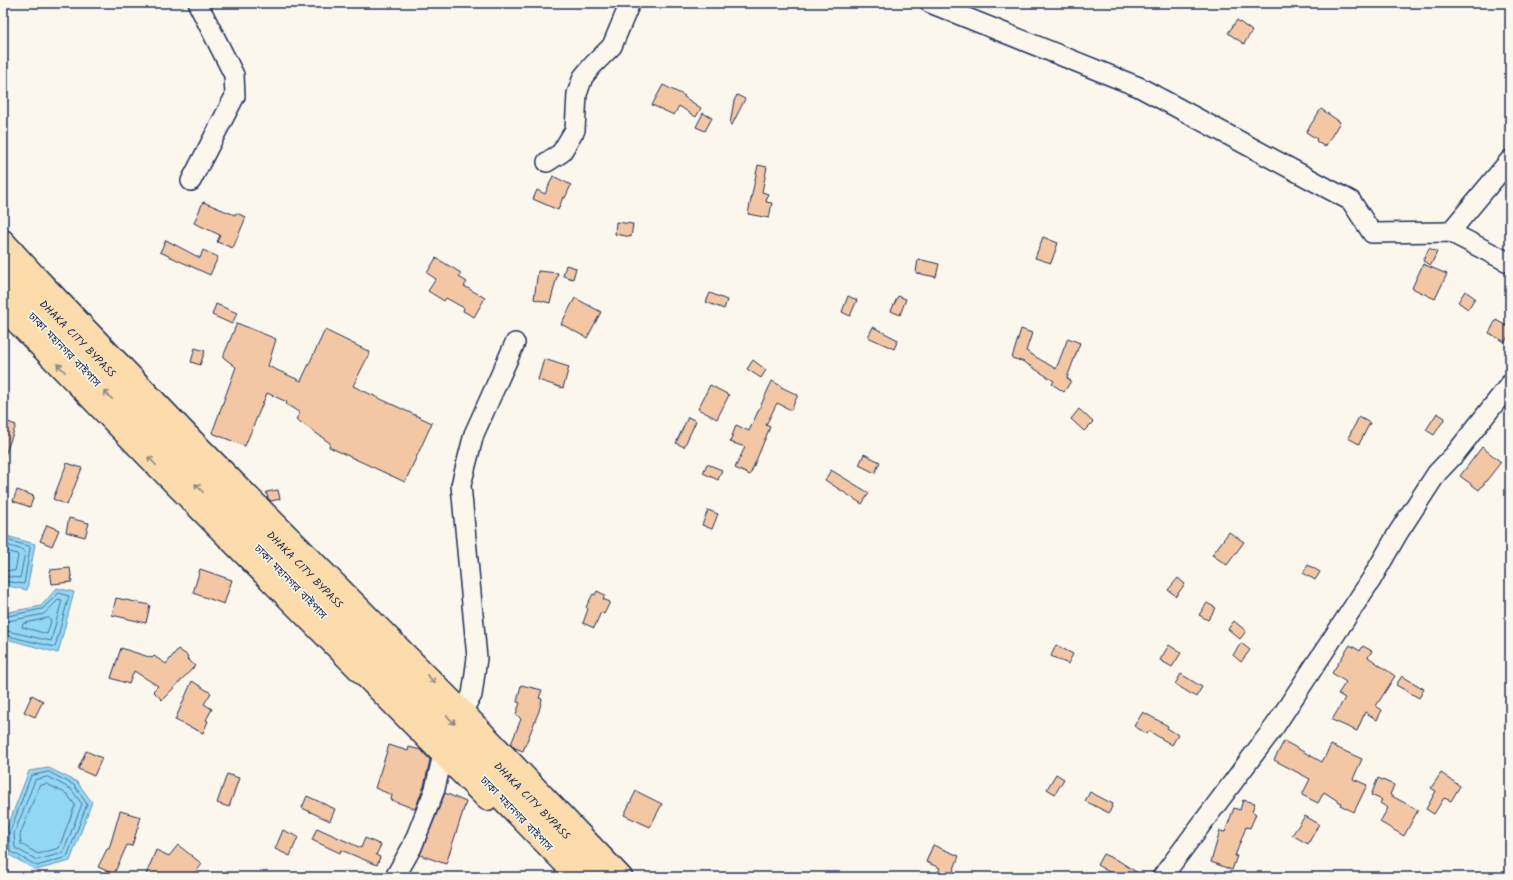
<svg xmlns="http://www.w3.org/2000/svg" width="1513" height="880" font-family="Kalam,'Noto Sans Bengali',sans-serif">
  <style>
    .water { fill: #92d7f4; stroke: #6294b8 }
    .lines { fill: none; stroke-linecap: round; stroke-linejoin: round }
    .shore { stroke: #4b729a; stroke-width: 1 }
    .building { fill: #f4c7a4; stroke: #1b2f5e }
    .minor-casing { stroke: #1b2f5e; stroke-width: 22 }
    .major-casing { stroke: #1b2f5e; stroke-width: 25 }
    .highway-casing { stroke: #1b2f5e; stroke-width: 25 }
    .minor { stroke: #fbf7ec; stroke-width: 19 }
    .major { stroke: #fddcac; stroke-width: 22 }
    .highway { stroke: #fddcac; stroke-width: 22 }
    .oneway { stroke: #8c8685 }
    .labels { text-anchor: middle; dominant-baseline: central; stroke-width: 3; stroke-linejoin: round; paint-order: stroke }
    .street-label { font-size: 11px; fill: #1b2f5e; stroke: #fbf7ec }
  </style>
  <rect width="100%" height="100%" fill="#fbf7ec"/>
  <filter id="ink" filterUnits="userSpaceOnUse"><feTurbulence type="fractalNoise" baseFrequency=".025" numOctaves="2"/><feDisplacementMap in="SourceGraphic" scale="8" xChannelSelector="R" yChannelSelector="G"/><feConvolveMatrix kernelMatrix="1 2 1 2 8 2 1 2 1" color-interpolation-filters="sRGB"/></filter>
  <g filter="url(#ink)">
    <g class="water">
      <polygon points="3,535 35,544 27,590 3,585"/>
      <polygon points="57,588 74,592 58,653 3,638 3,613 41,606"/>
      <polygon points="49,768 77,782 92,802 70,861 36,870 6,853 5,833 29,771"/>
    </g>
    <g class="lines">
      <g class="shore">
        <polyline points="3,539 29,546 30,548 24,584 3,581"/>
        <polyline points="3,544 23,550 25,552 20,578 3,576"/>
        <polyline points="3,550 17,554 18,556 15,571 3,570"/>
        <polyline points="3,617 42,609 59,593 69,596 55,647 3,635"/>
        <polygon points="49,618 51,621 47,634 22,627 23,624"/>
        <polyline points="3,622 44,614 59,599 62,600 51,641 3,630"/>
        <polygon points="49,772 74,785 87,804 67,857 37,866 10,851 9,834 31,776"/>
        <polygon points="48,777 71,789 82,804 63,853 37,860 15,848 14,834 35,780"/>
        <polygon points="47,784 67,794 75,805 59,848 38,854 21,844 20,835 39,786"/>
      </g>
    </g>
    <g class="building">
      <polygon points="1237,20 1252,31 1244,44 1228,33"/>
      <polygon points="663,85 685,96 684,97 701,108 696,117 679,106 674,115 652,105"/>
      <polygon points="737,95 745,99 732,125 730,124 734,101"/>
      <polygon points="1321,109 1340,122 1325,147 1316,141 1317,139 1306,132"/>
      <polygon points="703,113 712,118 705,131 696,127"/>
      <polygon points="758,165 767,167 762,192 768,194 766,202 772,203 769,218 748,214"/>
      <polygon points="553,176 571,185 565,198 563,197 558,210 533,199 537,190 545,194"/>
      <polygon points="203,202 235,215 236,213 246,217 233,248 217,242 220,235 194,223"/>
      <polygon points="616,222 633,224 631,237 615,234"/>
      <polygon points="1043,237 1058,243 1051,263 1035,258"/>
      <polygon points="166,240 200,258 203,250 218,257 210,275 160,252"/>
      <polygon points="1429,248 1437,252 1431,265 1423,261"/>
      <polygon points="436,258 461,273 459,277 467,282 464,286 485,298 474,317 463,311 464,308 446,298 444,301 428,291 436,279 427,273"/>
      <polygon points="918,259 939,264 936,277 916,273"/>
      <polygon points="1423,264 1447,274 1435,299 1412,288"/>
      <polygon points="566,265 576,268 573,279 563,276"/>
      <polygon points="538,271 558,273 550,303 534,299"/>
      <polygon points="1465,291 1475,298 1468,309 1458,302"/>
      <polygon points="710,293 727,300 724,309 706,302"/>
      <polygon points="848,296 857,300 850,316 842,312"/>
      <polygon points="898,296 906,299 900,315 891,311"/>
      <polygon points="575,298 601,312 587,338 561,324"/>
      <polygon points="216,304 237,313 232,324 212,315"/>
      <polygon points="1496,320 1510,328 1510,332 1505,342 1489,333"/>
      <polygon points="237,323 276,339 268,366 301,381 325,330 370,352 353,386 432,423 405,482 329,447 330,443 296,419 300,413 286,404 287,402 267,393 245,446 212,433 236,367 223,357"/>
      <polygon points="873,327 898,340 894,349 868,337"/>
      <polygon points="1021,329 1032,333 1026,351 1056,369 1068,338 1080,343 1067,378 1071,381 1064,392 1052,384 1054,381 1024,362 1012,358"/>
      <polygon points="195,348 205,351 200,365 191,362"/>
      <polygon points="544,359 569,367 563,388 538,380"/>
      <polygon points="753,360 766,370 761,378 747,369"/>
      <polygon points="772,381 781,386 781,387 798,395 791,410 777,403 766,425 770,427 750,475 735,468 745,447 730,442 736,425 749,431"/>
      <polygon points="710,385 729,395 717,419 698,409"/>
      <polygon points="1079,409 1093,422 1084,431 1071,419"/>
      <polygon points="1437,413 1445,418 1434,435 1426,430"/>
      <polygon points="688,417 696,421 684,447 676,443"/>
      <polygon points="1359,417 1370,423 1359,444 1348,438"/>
      <polygon points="3,420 16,425 4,458 3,458"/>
      <polygon points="1482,447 1501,462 1479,490 1460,476"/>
      <polygon points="864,454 880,462 875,473 859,465"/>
      <polygon points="67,463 82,468 67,505 53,499"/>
      <polygon points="707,464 722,470 718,480 703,473"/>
      <polygon points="831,470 869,493 862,504 825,480"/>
      <polygon points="17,490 34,496 30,507 13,501"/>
      <polygon points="278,490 280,499 271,501 268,498 266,492"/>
      <polygon points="708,510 718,514 712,529 702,525"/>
      <polygon points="69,518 89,523 85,537 66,532"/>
      <polygon points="47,525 59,530 52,546 40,541"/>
      <polygon points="1229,532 1244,542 1227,565 1212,555"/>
      <polygon points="1308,565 1320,572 1315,580 1303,573"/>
      <polygon points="70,568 72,582 52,584 50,570"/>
      <polygon points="200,569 232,580 224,604 193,593"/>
      <polygon points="1178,578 1185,584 1176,596 1168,590"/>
      <polygon points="597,591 605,595 603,599 610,602 604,614 601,612 594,628 583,623 588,609 586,607 593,594 595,595"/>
      <polygon points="116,598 150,605 146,623 112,615"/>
      <polygon points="1207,603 1216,608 1208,620 1199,615"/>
      <polygon points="1234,621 1246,631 1240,639 1228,629"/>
      <polygon points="1241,643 1250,650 1241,662 1233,655"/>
      <polygon points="1056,645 1073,654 1068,664 1051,656"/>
      <polygon points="1169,645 1181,653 1172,667 1160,660"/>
      <polygon points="1350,645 1360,651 1363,646 1372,651 1368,657 1395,676 1376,706 1382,710 1377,720 1365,712 1357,731 1332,720 1345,698 1338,694 1346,682 1332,673"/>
      <polygon points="121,648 152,658 154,656 166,664 178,649 188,656 187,658 195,666 162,700 153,691 158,686 134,671 129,684 111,678"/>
      <polygon points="1181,674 1202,687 1196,697 1175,684"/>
      <polygon points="1402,676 1424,689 1419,698 1396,685"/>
      <polygon points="192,681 211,693 204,704 212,709 206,720 208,721 203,733 175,720"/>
      <polygon points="521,685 542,690 539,698 542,699 539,711 523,751 515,748 511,744 521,719 516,714 520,703 517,702"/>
      <polygon points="32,695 43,701 35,717 24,712"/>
      <polygon points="1143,712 1168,726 1167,728 1178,735 1172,745 1149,731 1147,734 1134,726"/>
      <polygon points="1284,741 1322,762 1331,745 1362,759 1353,779 1367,785 1354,812 1340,805 1341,803 1324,792 1318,803 1302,795 1310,779 1274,760"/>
      <polygon points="389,745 408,751 409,747 421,750 430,760 424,786 415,809 391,800 392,795 375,788"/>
      <polygon points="86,751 102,758 94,776 78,769"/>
      <polygon points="1441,773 1460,786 1451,801 1444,798 1434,814 1426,809 1436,791 1431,788"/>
      <polygon points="227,774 239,778 229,807 217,803"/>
      <polygon points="1056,774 1064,779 1055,794 1047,789"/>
      <polygon points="1378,778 1394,785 1390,795 1418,810 1404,836 1380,822 1388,808 1380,803 1382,800 1371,795"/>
      <polygon points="636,791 662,804 650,827 624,815"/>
      <polygon points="1090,792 1113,804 1109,813 1085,801"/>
      <polygon points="445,793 466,802 446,864 420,855"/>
      <polygon points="307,796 335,809 330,821 302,808"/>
      <polygon points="1243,800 1255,803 1252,811 1256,814 1250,828 1246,827 1235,856 1237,856 1232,870 1211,862 1220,831 1225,832 1234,808 1240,810"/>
      <polygon points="120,811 141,817 132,846 127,845 114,874 98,867 107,849 109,849"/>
      <polygon points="1305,816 1319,824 1308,844 1292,835"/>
      <polygon points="317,828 361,848 365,838 381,845 376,855 380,857 377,865 341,850 340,853 312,840"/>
      <polygon points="283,830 298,837 290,856 275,849"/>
      <polygon points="178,845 202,864 192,877 145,877 156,850 169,856"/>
      <polygon points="933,845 959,856 951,877 946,877 937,874 940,868 926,862"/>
      <polygon points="1103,854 1119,861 1144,877 1118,877 1097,865"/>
    </g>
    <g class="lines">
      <g class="minor-casing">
        <g id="minor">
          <polyline points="930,3 1139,87 1351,201 1372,233 1450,232 1510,263"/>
          <polyline points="547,162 561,153 575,130 577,94 583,77 592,66 612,46 630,3"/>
          <polyline points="191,181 235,96 234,75 199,6 201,3"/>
          <polyline points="1450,232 1510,160"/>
          <polyline points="462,711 472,695 477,658 461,485 474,434 515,343"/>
          <polyline points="395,877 412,847 435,789 443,754"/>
          <polyline points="1162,877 1275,726 1371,580 1398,533 1437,473 1455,454 1510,384"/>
        </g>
      </g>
      <g class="major-casing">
        <g id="major">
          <polyline points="3,241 34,275 194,442 462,711 621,877"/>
          <polyline points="3,308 161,470 487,799"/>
        </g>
      </g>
      <g class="highway-casing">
        <g id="highway">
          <path id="s1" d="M 3,262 L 22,283 L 606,877"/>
          <polyline points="3,286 578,877"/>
        </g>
      </g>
      <use href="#minor" class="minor"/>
      <use href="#major" class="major"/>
      <use href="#highway" class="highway"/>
    </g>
    <defs><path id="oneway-shaft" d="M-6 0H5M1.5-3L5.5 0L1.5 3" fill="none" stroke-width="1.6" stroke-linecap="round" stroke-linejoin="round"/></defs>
    <g class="oneway">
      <use href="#oneway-shaft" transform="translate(61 368) rotate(-134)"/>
      <use href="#oneway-shaft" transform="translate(108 395) rotate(-134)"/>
      <use href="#oneway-shaft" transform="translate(152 461) rotate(-134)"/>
      <use href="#oneway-shaft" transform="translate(199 488) rotate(-134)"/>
      <use href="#oneway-shaft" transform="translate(431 679) rotate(45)"/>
      <use href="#oneway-shaft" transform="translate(451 720) rotate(46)"/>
    </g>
  </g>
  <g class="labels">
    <g class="street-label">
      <text stroke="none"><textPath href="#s1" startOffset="107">DHAKA CITY BYPASS</textPath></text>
      <text transform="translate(64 350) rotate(46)">ঢাকা মহানগর বাইপাস</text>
      <text stroke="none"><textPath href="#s1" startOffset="431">DHAKA CITY BYPASS</textPath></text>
      <text transform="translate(290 582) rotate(46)">ঢাকা মহানগর বাইপাস</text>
      <text stroke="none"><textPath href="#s1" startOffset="755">DHAKA CITY BYPASS</textPath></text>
      <text transform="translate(516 814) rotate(46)">ঢাকা মহানগর বাইপাস</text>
    </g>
  </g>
  <rect width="1513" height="880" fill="none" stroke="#fbf7ec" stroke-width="16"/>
  <rect x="8" y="8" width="1497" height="864" fill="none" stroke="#1b2f5e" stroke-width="1.5" filter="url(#ink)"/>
</svg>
